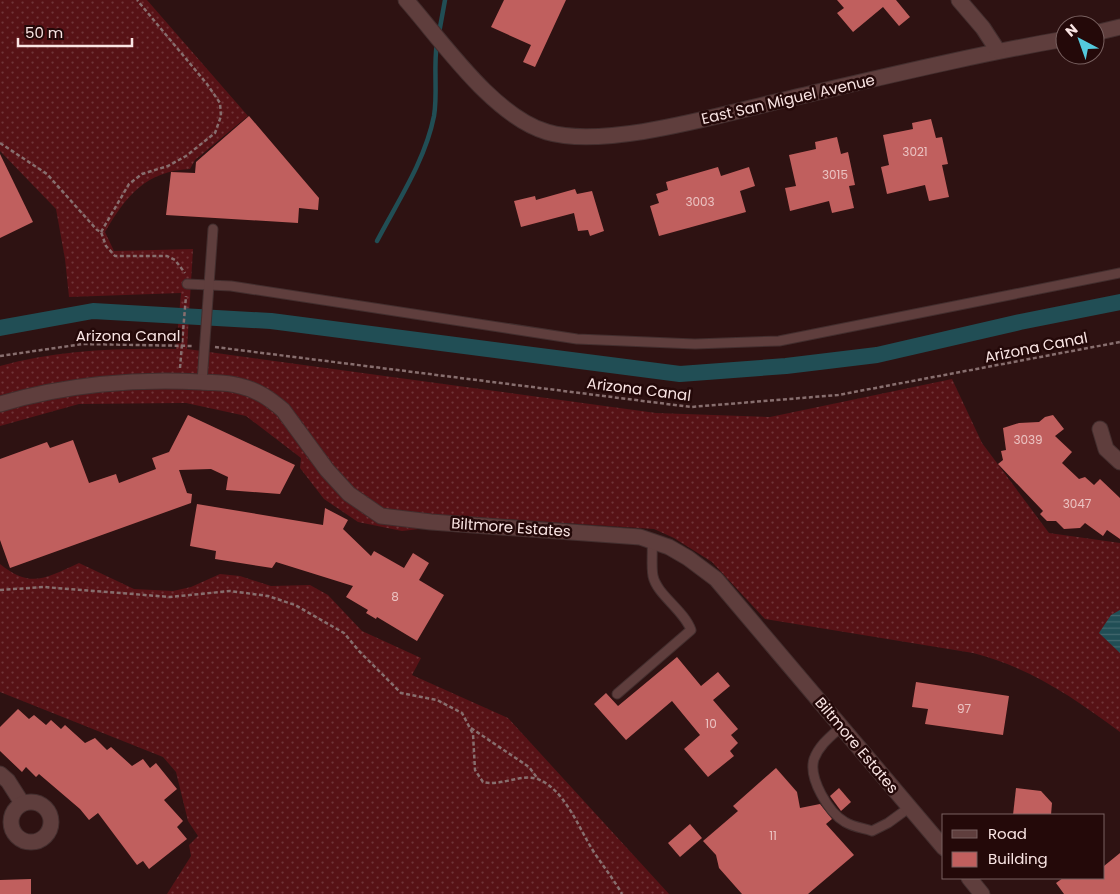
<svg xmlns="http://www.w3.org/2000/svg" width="1120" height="894" font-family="Poppins,sans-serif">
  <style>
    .grass { fill: url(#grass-dots) }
    .water { fill: url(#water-rules) }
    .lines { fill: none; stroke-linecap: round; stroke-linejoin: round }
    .stream { stroke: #214e55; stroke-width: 4.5 }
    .canal { stroke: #214e55; stroke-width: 16 }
    .building { fill: #c05f5e }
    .lane-casing { stroke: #432e2e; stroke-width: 11 }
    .street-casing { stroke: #432e2e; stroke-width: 17 }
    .path { stroke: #876e6e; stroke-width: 2.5; stroke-dasharray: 4 2.5; stroke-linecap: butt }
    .lane { stroke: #5f3e3d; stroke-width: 9 }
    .street { stroke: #5f3e3d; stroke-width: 15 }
    .labels { text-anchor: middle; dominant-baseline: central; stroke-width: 5; stroke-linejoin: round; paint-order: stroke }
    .number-label { font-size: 12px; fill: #ebc3c2 }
    .street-label { font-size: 15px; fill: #f9e4e3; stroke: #240909 }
  </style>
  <defs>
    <pattern id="grass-dots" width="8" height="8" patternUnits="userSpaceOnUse" patternTransform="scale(1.25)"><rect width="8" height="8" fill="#571216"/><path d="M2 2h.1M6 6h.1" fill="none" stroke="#703438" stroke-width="1.8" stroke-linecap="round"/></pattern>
    <pattern id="water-rules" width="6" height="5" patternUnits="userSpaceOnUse" patternTransform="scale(1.25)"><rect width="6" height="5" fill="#214e55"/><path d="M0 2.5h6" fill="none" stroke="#42676d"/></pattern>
  </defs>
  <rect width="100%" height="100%" fill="#2e1212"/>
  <g class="grass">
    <path d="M 0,0 L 147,0 L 248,116 L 195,160 L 190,169 C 146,171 126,196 105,232 L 114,251 L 193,249 L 187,349 L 656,413 L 770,417 L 952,379 L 982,443 L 1049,533 L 1120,543 L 1120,732 C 1073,697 1031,668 973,653 L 765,619 L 712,562 L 674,538 L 654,529 L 506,519 L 402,531 L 358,522 L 324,499 L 300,468 L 301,458 L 246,416 L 186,403 L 79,404 L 0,426 L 0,366 C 57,350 117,348 176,349 L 181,293 L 69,297 L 65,259 L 56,209 L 0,151 Z"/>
    <path d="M 79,563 L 134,589 L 173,591 L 191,587 L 220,574 L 240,576 L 271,586 L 310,585 L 328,595 L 362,631 L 421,658 L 412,675 L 508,718 L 669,894 L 167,894 L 191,856 L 189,845 L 198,836 L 188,821 L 176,772 L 163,757 L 0,692 L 0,564 C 31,589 46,578 79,563 Z"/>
  </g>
  <polygon class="water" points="1120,610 1120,653 1099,633 1111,615"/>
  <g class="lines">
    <g class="stream">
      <polyline points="439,33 445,0"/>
      <path d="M 377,241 C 398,201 425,161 434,116 C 438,93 433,67 437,43"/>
    </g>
    <polyline class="canal" points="0,328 93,311 271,321 680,374 786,366 877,355 1020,322 1120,302"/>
  </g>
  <g class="building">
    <polygon points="504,0 566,0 535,67 523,62 531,45 491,27"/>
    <polygon points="837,0 896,0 910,17 899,26 883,7 853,32 837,13 844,8"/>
    <polygon points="249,116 319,198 318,210 299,208 298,223 166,215 171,172 195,173 196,162"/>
    <polygon points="931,119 936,138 942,137 948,164 942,165 949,197 929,201 925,185 887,194 881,167 889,165 883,135 913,129 912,123"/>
    <polygon points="837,137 841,154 848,152 855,185 849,186 854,208 832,213 829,201 790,211 785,188 796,186 789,155 816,149 815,142"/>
    <polygon points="0,154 33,222 0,238"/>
    <polygon points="718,167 721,176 749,167 755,186 740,191 746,212 659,236 650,206 659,203 656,194 668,190 666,182"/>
    <polygon points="575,189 577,194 592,191 604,231 590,236 588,230 578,231 574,213 521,227 514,201 535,196 536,200"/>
    <polygon points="188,415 295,465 280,494 226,490 228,477 211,469 179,470 187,493 192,494 191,503 10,568 0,540 0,459 47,442 50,448 73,440 89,483 116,474 119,483 156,469 152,458 169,452"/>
    <polygon points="1053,415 1064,429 1055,436 1072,452 1062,463 1079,479 1085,477 1094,485 1100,479 1120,498 1120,539 1107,530 1103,536 1085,523 1080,528 1064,529 1056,521 1047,521 1040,514 1043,511 998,464 1003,460 1001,451 1006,450 1003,428 1019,423 1039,422 1045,417"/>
    <polygon points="197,504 323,525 325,508 348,520 343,529 371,556 374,551 404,568 413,553 429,563 419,580 444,595 417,641 377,617 376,619 366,613 368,610 346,597 353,586 276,562 272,568 215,559 216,551 190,546"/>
    <polygon points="677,657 701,686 718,672 730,686 713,700 738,729 731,735 738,743 730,751 734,756 708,777 684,749 700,735 672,701 626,740 594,704 606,693 618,706"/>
    <polygon points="916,682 1009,696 1003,735 925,724 928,709 912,707"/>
    <polygon points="18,709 29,719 34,715 46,725 51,720 61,729 65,725 85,743 95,738 107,750 111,747 132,766 143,759 150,768 156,763 177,789 164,800 183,821 177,827 187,839 149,869 143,861 137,865 98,813 89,820 80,809 39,774 36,777 26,767 22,772 0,751 0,727"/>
    <polygon points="776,768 797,792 800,808 820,804 832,819 826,824 854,855 808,894 742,894 719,868 716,855 703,841 738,811 733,806"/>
    <polygon points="839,788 851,802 841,811 830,796"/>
    <polygon points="1016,788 1041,791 1052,803 1051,815 1013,815"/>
    <polygon points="690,824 702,838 680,857 668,843"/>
    <polygon points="1120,853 1120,894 1064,894 1056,883 1063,878 1104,878 1104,866"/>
    <polygon points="31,879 31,894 0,894 0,880"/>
  </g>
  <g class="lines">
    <g class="lane-casing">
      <g id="lane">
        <polyline points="187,284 231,286 577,339 695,344 779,341 1120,273"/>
        <polyline points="202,382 213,229"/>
        <path d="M 617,694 L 691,630 C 684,610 657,595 653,576 C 651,566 653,551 652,540"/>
        <path d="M 842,726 C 831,736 819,745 814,759 C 808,778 829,813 845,822 C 853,827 863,828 872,831 L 888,823 L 910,807"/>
      </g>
    </g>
    <g class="street-casing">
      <g id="street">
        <path d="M 406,0 C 443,42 493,116 547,132 C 607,150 729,112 792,98 C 883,77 973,55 1065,39"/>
        <polyline points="959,0 983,28 998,51"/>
        <polyline points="1095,33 1120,27"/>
        <path d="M 0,404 C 64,385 135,378 201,382 C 214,383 227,382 240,386 C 257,390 269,398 283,410 L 327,470 L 349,494 L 381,516 L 431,522 L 640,537 L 669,547 L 688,558 L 716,579 L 944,848"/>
        <polyline points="1100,429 1106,449 1120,462"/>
        <polyline points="0,774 8,781 22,803"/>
        <circle cx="31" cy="822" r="20"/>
        <polyline points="969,878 982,894"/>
      </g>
    </g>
    <g class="path">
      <polyline points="0,143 47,174 97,230 101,232 106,246 115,256 167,256 175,260 185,273"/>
      <polyline points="101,232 129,184 142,174 168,166 186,156 215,133 221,116 220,103 207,84 137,0"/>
      <polyline points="215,347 691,407 838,395 1120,342"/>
      <polyline points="0,356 83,344 193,346"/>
      <polyline points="180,368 186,296"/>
      <path d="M 0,590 L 44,587 L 170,597 L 230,591 L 268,596 L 295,605 L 344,633 L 359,651 L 401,693 L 437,700 L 462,713 L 473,734 L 475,770 L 483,782 C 501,787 523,772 540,780 C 565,791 579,828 592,849 C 602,865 613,878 622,894"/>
      <polyline points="471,728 529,767 538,779"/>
    </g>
    <use href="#lane" class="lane"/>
    <use href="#street" class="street"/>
  </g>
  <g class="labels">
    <g class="number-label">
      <text x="915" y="151">3021</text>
      <text x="835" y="174">3015</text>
      <text x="700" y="201">3003</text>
      <text x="1028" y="439">3039</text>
      <text x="1077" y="503">3047</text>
      <text x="395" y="596">8</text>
      <text x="964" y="708">97</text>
      <text x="711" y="723">10</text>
      <text x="773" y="835">11</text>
    </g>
    <g class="street-label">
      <text transform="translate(788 99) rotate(-13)">East San Miguel Avenue</text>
      <text x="128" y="335">Arizona Canal</text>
      <text transform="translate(1036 347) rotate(-11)">Arizona Canal</text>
      <text transform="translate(639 389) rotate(7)">Arizona Canal</text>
      <text transform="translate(511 527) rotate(4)">Biltmore Estates</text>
      <text transform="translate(857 745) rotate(50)">Biltmore Estates</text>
    </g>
  </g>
  <rect x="942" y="814" width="162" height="65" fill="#240909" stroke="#796160"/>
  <rect x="952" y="830" width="25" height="8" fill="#5f3e3d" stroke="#796160"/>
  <text x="988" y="839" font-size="15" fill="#f9e4e3">Road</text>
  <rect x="952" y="852" width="25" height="15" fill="#c05f5e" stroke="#796160"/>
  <text x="988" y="864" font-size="15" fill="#f9e4e3">Building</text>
  <g transform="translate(1080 40) rotate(319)"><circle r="24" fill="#240909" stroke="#796160"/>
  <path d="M0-4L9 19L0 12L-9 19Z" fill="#54cade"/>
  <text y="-8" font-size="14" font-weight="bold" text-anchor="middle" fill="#f9e4e3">N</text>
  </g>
  <path d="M18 38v8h114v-8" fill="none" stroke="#f9e4e3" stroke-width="2.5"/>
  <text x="25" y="38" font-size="15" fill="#f9e4e3" stroke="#240909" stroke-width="4" paint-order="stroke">50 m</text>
</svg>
